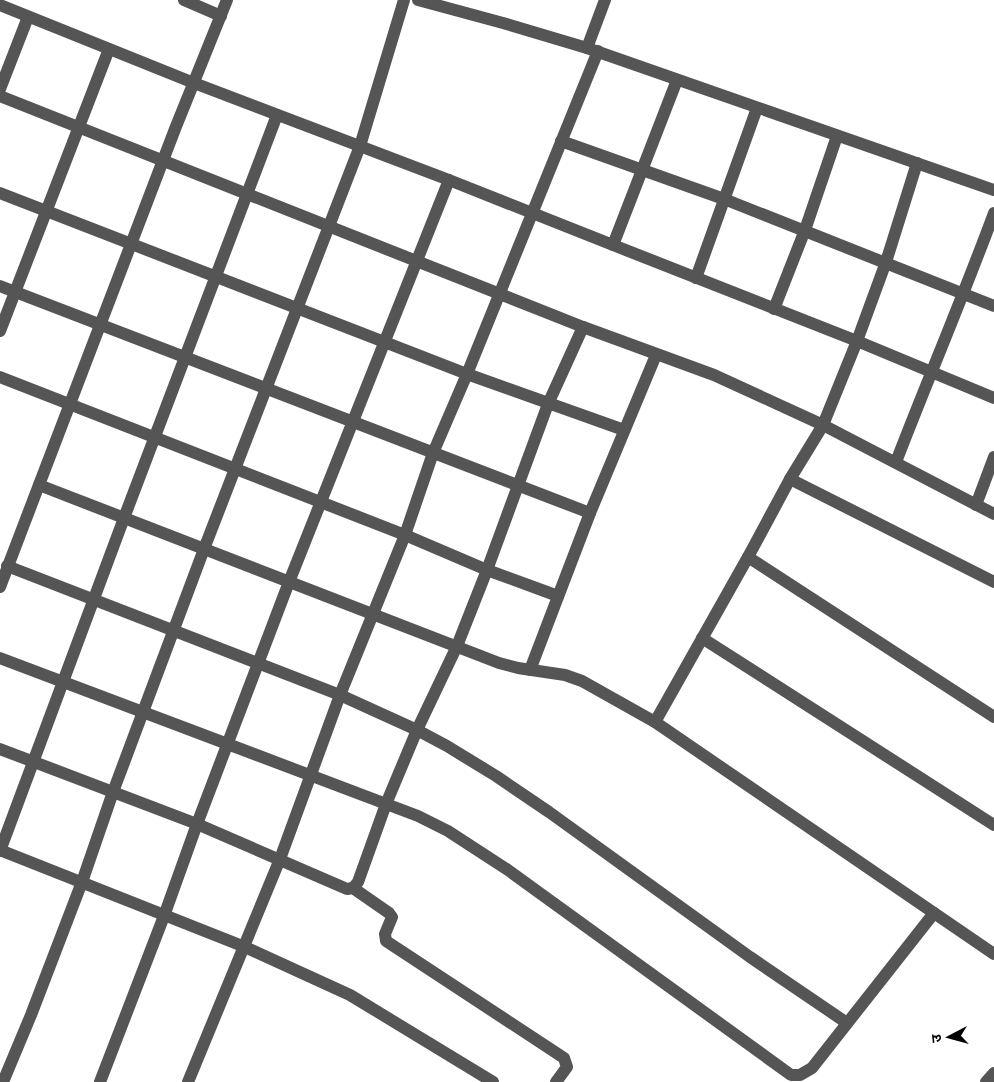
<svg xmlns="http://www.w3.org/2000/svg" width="994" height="1082" font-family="Helvetica,'Noto Sans Devanagari',sans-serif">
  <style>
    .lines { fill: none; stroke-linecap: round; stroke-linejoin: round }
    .minor { stroke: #555; stroke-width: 12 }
  </style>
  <rect width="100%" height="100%" fill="#fff"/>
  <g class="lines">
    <g class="minor">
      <polyline points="184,0 221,16"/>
      <polyline points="418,0 503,23 587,48"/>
      <polyline points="605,0 587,48 994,190"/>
      <polyline points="0,5 194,83 449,180 613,245 857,341 994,398"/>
      <polyline points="0,89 28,17"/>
      <polyline points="0,96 583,327 714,375 823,425 994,514"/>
      <polyline points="561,141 724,199 994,306"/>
      <polyline points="917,163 886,262 857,341 823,425 790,479 748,557 994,717"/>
      <polyline points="0,193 467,374 624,430"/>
      <polyline points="613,245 677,80"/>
      <polyline points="696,278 757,108"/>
      <polyline points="0,286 590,513"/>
      <polyline points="774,309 805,230 837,136"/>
      <polyline points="0,331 109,49"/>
      <polyline points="0,377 405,535 487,570 558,596"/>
      <path d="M 896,462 C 928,379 963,297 994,213"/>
      <polyline points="790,479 994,582"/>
      <polyline points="39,485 499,663 518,668 565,675 582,681 655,722 994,954"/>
      <polyline points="976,505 994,457"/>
      <polyline points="7,566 340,695 417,730 447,746 496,776 549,812 750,957 847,1023"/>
      <polyline points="0,587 175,129 227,0"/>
      <polyline points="702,638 994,825"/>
      <polyline points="0,658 418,816 448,831 508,870 791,1075 800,1075 812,1068 934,913"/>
      <polyline points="530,670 590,513 656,355"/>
      <polyline points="655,722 748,557"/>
      <polyline points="0,749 197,824 347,889 353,888 389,913 392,917 385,934 386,941 564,1058 567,1067 556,1082"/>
      <polyline points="0,850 245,947 350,995 493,1082"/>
      <polyline points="0,851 124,518 277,115"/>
      <polyline points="353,888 358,882 386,804 417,730 457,646 487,570 548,404 583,327"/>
      <polyline points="3,1082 31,1015 82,882 113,792 204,549 360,146 404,0"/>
      <polyline points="100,1082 164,916 197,824 289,582 449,180"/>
      <polyline points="188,1082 280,859 340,695 405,535 433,453 467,374 598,51"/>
      <polyline points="986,1082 994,1073"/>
    </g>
  </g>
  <g transform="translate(949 1037) rotate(264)" stroke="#ffffff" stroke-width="4" paint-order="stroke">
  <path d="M0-4L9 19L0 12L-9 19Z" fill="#000000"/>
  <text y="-8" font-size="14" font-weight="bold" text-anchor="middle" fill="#000000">उ</text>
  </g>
</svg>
